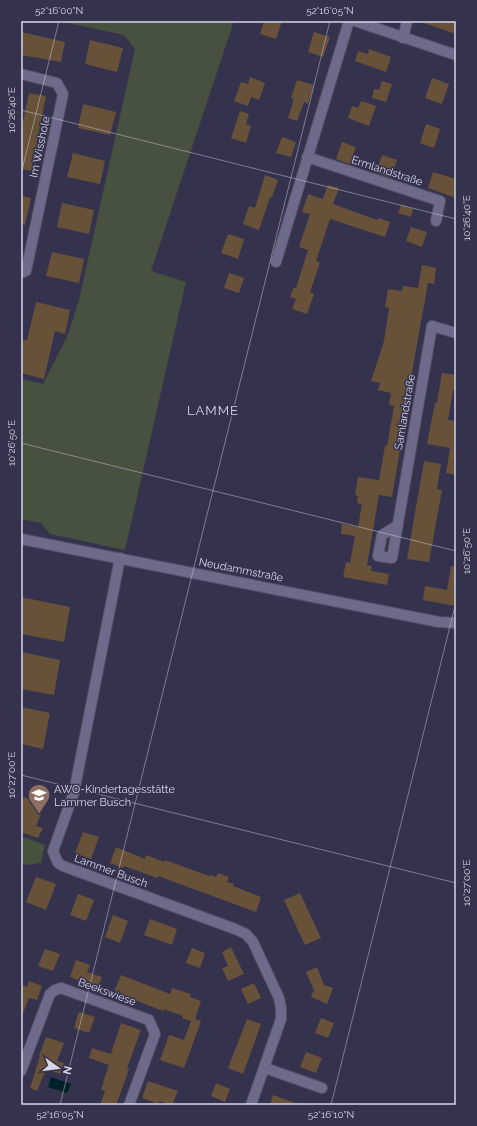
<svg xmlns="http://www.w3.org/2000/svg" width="477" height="1126" font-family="Raleway,sans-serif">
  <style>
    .green { fill: #47513f }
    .water { fill: #002127 }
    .building { fill: #675239 }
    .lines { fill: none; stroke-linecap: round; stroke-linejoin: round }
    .minor-casing { stroke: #514f66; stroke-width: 12 }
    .secondary-casing { stroke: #514f66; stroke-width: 12 }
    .minor { stroke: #6e6b8a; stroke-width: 10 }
    .secondary { stroke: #6e6b8a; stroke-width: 10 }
    .ticks { fill: none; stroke: #d7d6e8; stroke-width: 1; stroke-opacity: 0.45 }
    .labels { text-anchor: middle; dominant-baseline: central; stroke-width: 3; stroke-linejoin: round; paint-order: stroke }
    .street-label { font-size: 11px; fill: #d7d6e8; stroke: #35324d }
    .poi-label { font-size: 11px; fill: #d7d6e8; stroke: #35324d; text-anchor: start }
    .quarter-label { font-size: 13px; letter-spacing: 1px; fill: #d7d6e8; stroke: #35324d }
    .neatline { fill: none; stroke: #d7d6e8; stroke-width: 1.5 }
    .ticks-label { font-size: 10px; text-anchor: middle; fill: #d7d6e8 }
  </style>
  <rect width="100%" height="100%" fill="#35324d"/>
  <g class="green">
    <polygon points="59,21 234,21 151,271 186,282 125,550 50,534 41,523 21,519 21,379 43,384 67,337 79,300 135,49 124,35"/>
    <polygon points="21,836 45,845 41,863 26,865 21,863"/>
  </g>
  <polygon class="water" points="51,1077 71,1084 67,1093 48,1087"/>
  <g class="building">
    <polygon points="264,21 282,21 276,39 260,34"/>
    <polygon points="424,21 456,21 456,34 424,23"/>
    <polygon points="21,32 65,42 61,62 21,55"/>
    <polygon points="314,32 330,37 323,57 308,52"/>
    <polygon points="90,40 123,48 117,72 85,64"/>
    <polygon points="369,49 391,57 386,72 355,61 358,51 368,54"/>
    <polygon points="250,77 265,83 259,100 251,97 248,106 234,101 241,82 248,84"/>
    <polygon points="432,78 449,84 442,104 425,98"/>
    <polygon points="297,80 314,85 308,104 304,102 297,121 288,118 294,99 291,98"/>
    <polygon points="382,81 392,84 386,102 372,98 374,89 379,90"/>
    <polygon points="29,93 46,96 31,171 21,169 21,131"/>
    <polygon points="361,101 376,106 369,126 348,118 352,106 358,108"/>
    <polygon points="83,104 116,112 110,135 78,128"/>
    <polygon points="240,111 249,114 246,124 251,126 246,143 231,138"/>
    <polygon points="426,124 440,129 434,148 420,143"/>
    <polygon points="282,137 296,142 291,157 276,153"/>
    <polygon points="342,142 356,147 350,164 336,159"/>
    <polygon points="73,153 105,161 100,184 67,177"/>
    <polygon points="382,155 397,160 391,178 376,173"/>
    <polygon points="433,172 456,179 456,198 428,188"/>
    <polygon points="265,175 278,180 272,197 270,197 259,230 243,224 249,206 255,208"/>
    <polygon points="328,185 339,188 333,204 377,220 378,218 390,222 385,237 330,219 316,261 320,263 310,292 314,294 307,314 292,309 296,299 290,297 294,287 296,288 308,250 299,247 310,214 302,212 308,194 323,199"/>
    <polygon points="21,196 31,198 25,225 21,224"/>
    <polygon points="62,203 94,210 89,234 57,227"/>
    <polygon points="401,205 413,209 411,217 398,213"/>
    <polygon points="411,227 427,232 422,247 406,241"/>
    <polygon points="228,234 244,239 238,259 221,253"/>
    <polygon points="52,252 84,259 79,283 46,276"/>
    <polygon points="422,265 436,268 434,284 428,283 409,389 412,389 407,418 404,438 402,438 392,497 379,495 367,565 372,566 371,571 389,574 387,585 343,577 346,562 350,563 355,536 341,534 342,524 358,527 362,504 357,503 358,496 355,495 358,477 379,480 385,446 387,446 394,406 389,405 391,393 378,390 380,383 371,381 384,341 389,308 385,307 388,289 402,291 403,286 418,288"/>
    <polygon points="229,273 244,278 239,293 224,288"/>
    <polygon points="36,302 70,310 65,334 55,331 44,379 21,373 21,350 23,340 27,340"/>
    <polygon points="442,373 456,375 456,391 453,390 448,420 456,421 456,475 446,473 450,448 427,444 435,403 437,403"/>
    <polygon points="424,461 441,464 437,489 442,490 429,562 407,559"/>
    <polygon points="451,566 456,567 456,606 423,600 425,586 447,590"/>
    <polygon points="21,597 70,607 64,642 21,634"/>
    <polygon points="21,652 60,660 54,695 21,689"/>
    <polygon points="21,707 50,713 43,749 21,744"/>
    <polygon points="24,797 39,803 38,807 43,809 36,826 43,828 38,838 21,832 21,805"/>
    <polygon points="83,832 99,837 91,859 75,853"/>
    <polygon points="116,847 145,859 146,855 164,862 165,860 209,876 210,875 216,877 218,873 229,877 227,882 234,884 233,886 261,897 256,912 158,876 157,878 124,866 123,868 110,863"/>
    <polygon points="36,877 56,884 46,910 26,902"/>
    <polygon points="300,893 321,938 305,945 284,900"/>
    <polygon points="78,894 94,900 86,921 70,915"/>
    <polygon points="113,915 128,921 120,943 105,937"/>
    <polygon points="150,919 177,929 172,945 144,935"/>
    <polygon points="231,947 244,974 228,981 222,968 228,966 222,952"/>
    <polygon points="192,948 205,953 200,968 186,963"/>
    <polygon points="45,949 60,954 53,971 38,966"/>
    <polygon points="76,960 90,965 87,972 102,977 98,988 70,977"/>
    <polygon points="317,967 324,985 333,988 327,1004 311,997 314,990 306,972"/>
    <polygon points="121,975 170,994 172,988 191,994 190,997 201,1001 195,1019 201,1021 184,1068 160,1060 169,1035 184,1040 191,1021 182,1018 183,1016 164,1009 163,1011 114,992"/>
    <polygon points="29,981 42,986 37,1000 29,998 22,1016 21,1016 21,985 27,987"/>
    <polygon points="254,983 261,998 248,1004 241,989"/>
    <polygon points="79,1012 95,1017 89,1033 74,1028 77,1017"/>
    <polygon points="321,1018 334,1023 328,1038 315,1033"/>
    <polygon points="247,1019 261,1024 243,1074 228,1068"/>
    <polygon points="121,1023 141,1030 127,1068 129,1069 127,1075 116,1105 100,1105 105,1091 101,1089 104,1082 103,1082 109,1065 89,1058 92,1048 111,1054"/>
    <polygon points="46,1037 64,1043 57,1061 64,1063 60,1074 46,1069 37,1091 30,1088 40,1056 39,1056"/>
    <polygon points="306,1052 322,1058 316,1073 300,1067"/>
    <polygon points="148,1081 178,1091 172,1105 159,1101 158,1104 142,1098"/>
    <polygon points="216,1083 230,1089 225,1102 211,1096"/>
    <polygon points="273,1095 298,1104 298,1105 270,1105"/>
  </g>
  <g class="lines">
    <g class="minor-casing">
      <g id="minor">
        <polyline points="355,21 456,55"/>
        <polyline points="403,38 407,21"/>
        <polyline points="21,74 57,83 63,94 26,271 21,273"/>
        <polyline points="307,157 440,201 436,221"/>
        <polyline points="276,262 349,21"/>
        <polyline points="398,525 382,535 378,556 392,558 432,326 456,333"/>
        <polyline points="120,558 74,792 53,851 58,863 63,866 235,929 246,934 253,942 279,998 281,1008 281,1019 251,1105"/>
        <polyline points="265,1068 322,1088"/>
        <polyline points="21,1071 50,994 55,990 61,988 149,1020 155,1034 129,1105"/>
      </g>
    </g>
    <g class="secondary-casing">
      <polyline id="secondary" points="21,539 439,622 456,623"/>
    </g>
    <use href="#minor" class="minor"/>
    <use href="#secondary" class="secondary"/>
  </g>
  <path class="ticks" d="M 21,110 L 456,219M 21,174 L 59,21M 21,443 L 456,551M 21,775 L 456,883M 60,1105 L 330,21M 331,1105 L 456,602"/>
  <defs>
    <g id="school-pin" transform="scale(1.15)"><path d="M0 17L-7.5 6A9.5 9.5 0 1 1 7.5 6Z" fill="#8d6e63" stroke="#35324d"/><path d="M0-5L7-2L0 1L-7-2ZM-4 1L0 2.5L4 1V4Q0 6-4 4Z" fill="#fff"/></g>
  </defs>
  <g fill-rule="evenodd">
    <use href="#school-pin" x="39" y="795"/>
  </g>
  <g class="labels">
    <g class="street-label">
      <text transform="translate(40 147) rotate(-78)">Im Wisshole</text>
      <text transform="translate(387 171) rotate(18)">Ermlandstraße</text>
      <text transform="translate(405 412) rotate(-80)">Samlandstraße</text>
      <text transform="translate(241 570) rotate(11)">Neudammstraße</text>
      <text transform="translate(111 871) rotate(20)">Lammer Busch</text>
      <text transform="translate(107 992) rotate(20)">Beekswiese</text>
    </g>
    <g class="poi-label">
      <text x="54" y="789">AWO-Kindertagesstätte<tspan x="54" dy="13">Lammer Busch</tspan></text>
    </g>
    <g class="quarter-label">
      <text x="213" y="410">LAMME</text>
    </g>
  </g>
  <rect width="477" height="1126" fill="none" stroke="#35324d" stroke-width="44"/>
  <g transform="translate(58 1068) rotate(104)" stroke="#35324d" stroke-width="3" paint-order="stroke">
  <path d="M0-3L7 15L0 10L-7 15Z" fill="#d7d6e8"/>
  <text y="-6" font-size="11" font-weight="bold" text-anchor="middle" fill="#d7d6e8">N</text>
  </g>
  <rect x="22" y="22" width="433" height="1082" class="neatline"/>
  <g class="ticks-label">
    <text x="59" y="14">52°16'00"N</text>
    <text x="330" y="14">52°16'05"N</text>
    <text transform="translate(11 110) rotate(-90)" y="4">10°26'40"E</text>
    <text transform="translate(466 218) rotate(-90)" y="4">10°26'40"E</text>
    <text transform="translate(11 443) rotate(-90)" y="4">10°26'50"E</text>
    <text transform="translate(466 551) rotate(-90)" y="4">10°26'50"E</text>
    <text transform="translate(11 775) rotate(-90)" y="4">10°27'00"E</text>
    <text transform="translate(466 883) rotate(-90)" y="4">10°27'00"E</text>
    <text x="60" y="1118">52°16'05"N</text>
    <text x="331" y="1118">52°16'10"N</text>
  </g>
</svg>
